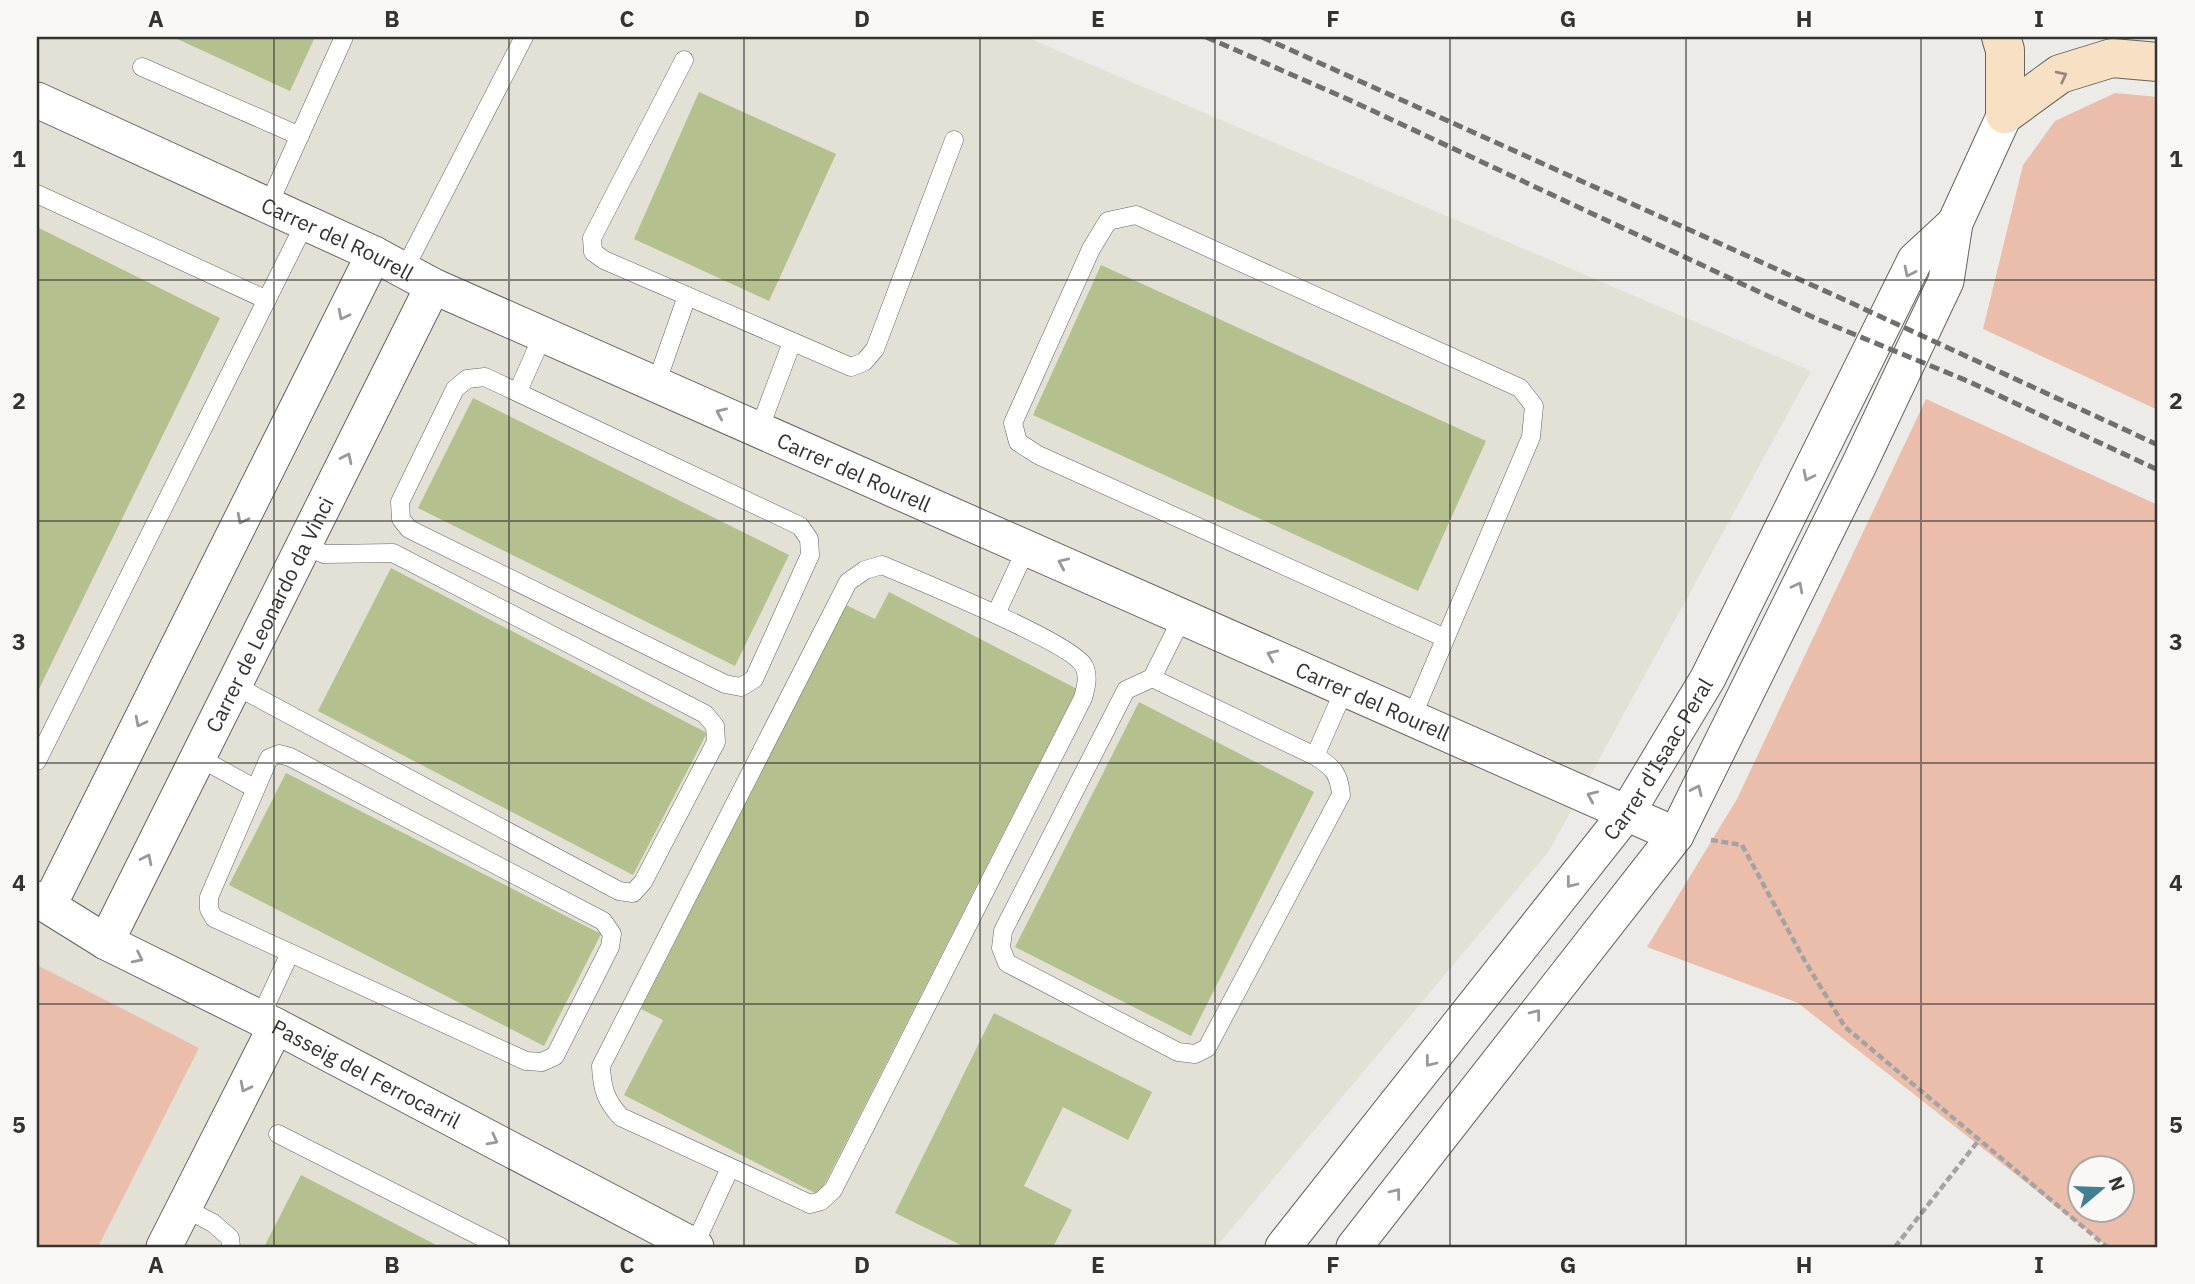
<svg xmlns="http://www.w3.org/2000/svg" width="2195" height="1284" font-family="'IBM Plex Sans',sans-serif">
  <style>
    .built { fill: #e3e0d5 }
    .green { fill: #ebbdab; fill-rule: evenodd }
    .building { fill: #b4c08d }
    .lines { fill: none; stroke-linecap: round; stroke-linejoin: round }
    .lane-casing { stroke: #646461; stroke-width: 19 }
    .street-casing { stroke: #646461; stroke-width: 37 }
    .secondary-casing { stroke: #646461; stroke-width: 40 }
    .path { stroke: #a4a3a1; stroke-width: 4.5; stroke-dasharray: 7 3.5; stroke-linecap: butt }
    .lane { stroke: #fff; stroke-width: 18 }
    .street { stroke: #fff; stroke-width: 35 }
    .secondary { stroke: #f7e0c4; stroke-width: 38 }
    .rail { stroke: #6f6f6d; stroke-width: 5; stroke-dasharray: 10 5; stroke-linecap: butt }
    .oneway { stroke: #958a7b }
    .oneway2 { stroke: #999998 }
    .grid { fill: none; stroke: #333332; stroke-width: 2; stroke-opacity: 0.55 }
    .labels { text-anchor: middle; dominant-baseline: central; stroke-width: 5; stroke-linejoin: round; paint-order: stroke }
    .street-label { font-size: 21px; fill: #333332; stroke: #f9f8f5 }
    .neatline { fill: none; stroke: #333332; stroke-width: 2.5 }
    .grid-label { font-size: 23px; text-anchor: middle; font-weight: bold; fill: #333332 }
  </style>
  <rect width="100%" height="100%" fill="#ecebe7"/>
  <polygon class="built" points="37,37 1026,37 1811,371 1549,851 1216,1247 37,1247"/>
  <g class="green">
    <polygon points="2115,93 2158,97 2158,410 1983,329 2023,165 2055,121"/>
    <path d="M 1926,399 L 2158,505 L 2158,1247 L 2108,1247 L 1798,1003 L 1647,947 L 1737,799 ZM 2080,1168 L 2122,1168 L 2122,1210 L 2080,1210 Z"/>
    <polygon points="37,965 199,1048 98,1247 37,1247"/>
  </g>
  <g class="building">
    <polygon points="173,37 315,37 290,91"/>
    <polygon points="699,92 836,154 769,301 634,239"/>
    <polygon points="37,227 220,318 37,693"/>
    <polygon points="1101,265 1486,441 1418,591 1033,415"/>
    <polygon points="473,398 789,555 735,666 418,508"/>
    <polygon points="391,568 707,733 633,875 318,711"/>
    <polygon points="889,592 1077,689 819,1195 624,1095 663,1020 641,1009 846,605 875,619"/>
    <polygon points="1139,702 1314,792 1191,1036 1015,947"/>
    <polygon points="286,773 601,934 544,1046 229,885"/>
    <polygon points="994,1013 1152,1092 1128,1140 1063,1107 1024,1186 1072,1210 1053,1247 965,1247 895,1213"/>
    <polygon points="301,1175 440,1247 264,1247"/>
  </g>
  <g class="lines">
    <g class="lane-casing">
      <g id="lane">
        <polyline points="684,60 592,238 593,252 604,260 851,367 864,362 875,349 954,140"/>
        <polyline points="142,67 300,136"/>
        <polyline points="37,194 267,300"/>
        <polyline points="268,206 344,37"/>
        <polyline points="404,270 524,37"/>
        <polygon points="485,377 800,526 809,539 810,555 754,679 741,687 725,684 409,529 401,519 400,502 455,389 467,379"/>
        <polyline points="656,384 687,296"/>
        <polyline points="518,391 543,335"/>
        <polyline points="759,430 792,342"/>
        <path d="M 882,565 C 914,579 1073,643 1084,666 C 1089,677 1086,687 1083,698 L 833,1190 L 821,1201 L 810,1204 L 621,1117 C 606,1101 602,1089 601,1066 L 848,582 L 865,570 Z"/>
        <polyline points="996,614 1027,547"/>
        <path d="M 1152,678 L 1315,756 C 1333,767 1339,773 1341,795 L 1207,1048 L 1195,1054 L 1178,1052 L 1007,963 L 1001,948 L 1003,931 L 1126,690 Z"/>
        <polyline points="1152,678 1183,616"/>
        <polyline points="234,685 619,891 633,893 643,882 716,742 715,726 705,714 393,553 324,554 304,545"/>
        <polyline points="1412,717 1531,437 1534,406 1520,388 1136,215 1108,221 1091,249 1013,423 1018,442 1038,455 1445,638"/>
        <polygon points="279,754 290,757 603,921 612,934 610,947 555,1056 542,1062 526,1061 214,918 209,909 209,897 269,758"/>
        <polyline points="1315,756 1345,688"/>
        <polyline points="198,757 254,788"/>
        <polyline points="37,761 305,223"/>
        <polyline points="260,1018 290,953"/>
        <polyline points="278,1134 501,1247"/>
        <polyline points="184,1208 213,1223 230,1238 231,1247"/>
        <polyline points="694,1246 730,1168"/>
      </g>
    </g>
    <g class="street-casing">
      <g id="street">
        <path id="s1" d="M 37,100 L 374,254 L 433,286 L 1676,835"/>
        <path id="s2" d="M 37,899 L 106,942 L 276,1026 L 696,1247"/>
        <polyline points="49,905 374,254"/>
        <path id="s3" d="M 106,942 L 433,286"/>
        <polyline points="164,1247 276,1026"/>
        <path id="s4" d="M 1283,1247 L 1628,811 L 1708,678 L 1915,260 L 1955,223"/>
        <polyline points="1354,1247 1676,835 1859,465 1946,281 1955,223 2005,114"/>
      </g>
    </g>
    <g class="secondary-casing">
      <g id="secondary">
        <polyline points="2001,37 2005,50 2005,114"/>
        <polyline points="2005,114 2060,74 2112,58 2158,62"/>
      </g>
    </g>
    <g class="path">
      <polyline points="1711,840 1742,845 1806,963 1845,1027 2107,1247"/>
      <polyline points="1895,1247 1979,1140"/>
    </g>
    <use href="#lane" class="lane"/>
    <use href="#street" class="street"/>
    <use href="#secondary" class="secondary"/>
    <g class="rail">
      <polyline points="1206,37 1354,102 1817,319 1970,382 2158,470"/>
      <polyline points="1262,37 1834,295 2158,445"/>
    </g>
  </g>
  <defs><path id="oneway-chevron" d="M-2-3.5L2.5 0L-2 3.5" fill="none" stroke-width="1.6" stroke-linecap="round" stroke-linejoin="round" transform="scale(1.75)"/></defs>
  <use class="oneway" href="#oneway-chevron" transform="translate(2062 76) rotate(-27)"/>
  <g class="oneway2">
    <use href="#oneway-chevron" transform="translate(1909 272) rotate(116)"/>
    <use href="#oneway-chevron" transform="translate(343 315) rotate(117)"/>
    <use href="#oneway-chevron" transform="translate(721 413) rotate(-156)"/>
    <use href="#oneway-chevron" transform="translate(347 458) rotate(-64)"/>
    <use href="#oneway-chevron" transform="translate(1808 476) rotate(116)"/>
    <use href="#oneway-chevron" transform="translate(242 519) rotate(117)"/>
    <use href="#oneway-chevron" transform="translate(1063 563) rotate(-156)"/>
    <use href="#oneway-chevron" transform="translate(1798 587) rotate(-63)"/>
    <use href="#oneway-chevron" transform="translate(1272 655) rotate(-156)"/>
    <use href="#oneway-chevron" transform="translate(140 722) rotate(117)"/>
    <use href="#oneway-chevron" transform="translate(1697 790) rotate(-65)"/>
    <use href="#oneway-chevron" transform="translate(1592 796) rotate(-156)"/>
    <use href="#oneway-chevron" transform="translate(147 859) rotate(-64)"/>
    <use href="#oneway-chevron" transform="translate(1571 883) rotate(128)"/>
    <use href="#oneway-chevron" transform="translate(138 958) rotate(26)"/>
    <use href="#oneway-chevron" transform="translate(1536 1014) rotate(-52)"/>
    <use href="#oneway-chevron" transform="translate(1430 1062) rotate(128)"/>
    <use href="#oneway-chevron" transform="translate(245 1087) rotate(117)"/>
    <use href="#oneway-chevron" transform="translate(493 1140) rotate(28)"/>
    <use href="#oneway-chevron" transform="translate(1396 1193) rotate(-52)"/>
  </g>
  <path class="grid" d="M 274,37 L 274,1247M 509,37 L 509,1247M 744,37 L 744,1247M 980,37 L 980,1247M 1215,37 L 1215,1247M 1450,37 L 1450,1247M 1686,37 L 1686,1247M 1921,37 L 1921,1247M 37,280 L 2158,280M 37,521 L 2158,521M 37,763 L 2158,763M 37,1004 L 2158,1004"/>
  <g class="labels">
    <g class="street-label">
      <text stroke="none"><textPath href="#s1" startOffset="331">Carrer del Rourell</textPath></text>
      <text stroke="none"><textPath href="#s1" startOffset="898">Carrer del Rourell</textPath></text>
      <text stroke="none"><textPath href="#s3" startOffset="366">Carrer de Leonardo da Vinci</textPath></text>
      <text stroke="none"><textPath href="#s1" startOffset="1465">Carrer del Rourell</textPath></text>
      <text stroke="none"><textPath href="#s4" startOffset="616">Carrer d'Isaac Peral</textPath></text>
      <text stroke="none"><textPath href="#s2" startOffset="373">Passeig del Ferrocarril</textPath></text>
    </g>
  </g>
  <rect width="2195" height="1284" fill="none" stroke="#f9f8f5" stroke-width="77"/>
  <g transform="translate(2101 1189) rotate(71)"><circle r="33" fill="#f9f8f5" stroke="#aaa9a7" stroke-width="2"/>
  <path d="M0-5L12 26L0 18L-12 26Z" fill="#418094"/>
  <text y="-10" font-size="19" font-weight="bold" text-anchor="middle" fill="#333332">N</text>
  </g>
  <rect x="38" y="38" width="2118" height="1208" class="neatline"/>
  <g class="grid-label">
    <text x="156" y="27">A</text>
    <text x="392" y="27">B</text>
    <text x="627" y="27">C</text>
    <text x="862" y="27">D</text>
    <text x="1098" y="27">E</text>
    <text x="1333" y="27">F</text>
    <text x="1568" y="27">G</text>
    <text x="1804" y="27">H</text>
    <text x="2039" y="27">I</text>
    <text x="19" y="167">1</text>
    <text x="2176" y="167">1</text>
    <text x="19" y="409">2</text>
    <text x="2176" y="409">2</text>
    <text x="19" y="650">3</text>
    <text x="2176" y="650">3</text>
    <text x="19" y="891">4</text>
    <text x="2176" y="891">4</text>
    <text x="19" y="1133">5</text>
    <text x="2176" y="1133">5</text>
    <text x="156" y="1273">A</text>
    <text x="392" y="1273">B</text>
    <text x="627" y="1273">C</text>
    <text x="862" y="1273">D</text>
    <text x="1098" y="1273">E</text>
    <text x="1333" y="1273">F</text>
    <text x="1568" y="1273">G</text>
    <text x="1804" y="1273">H</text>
    <text x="2039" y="1273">I</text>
  </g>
</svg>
